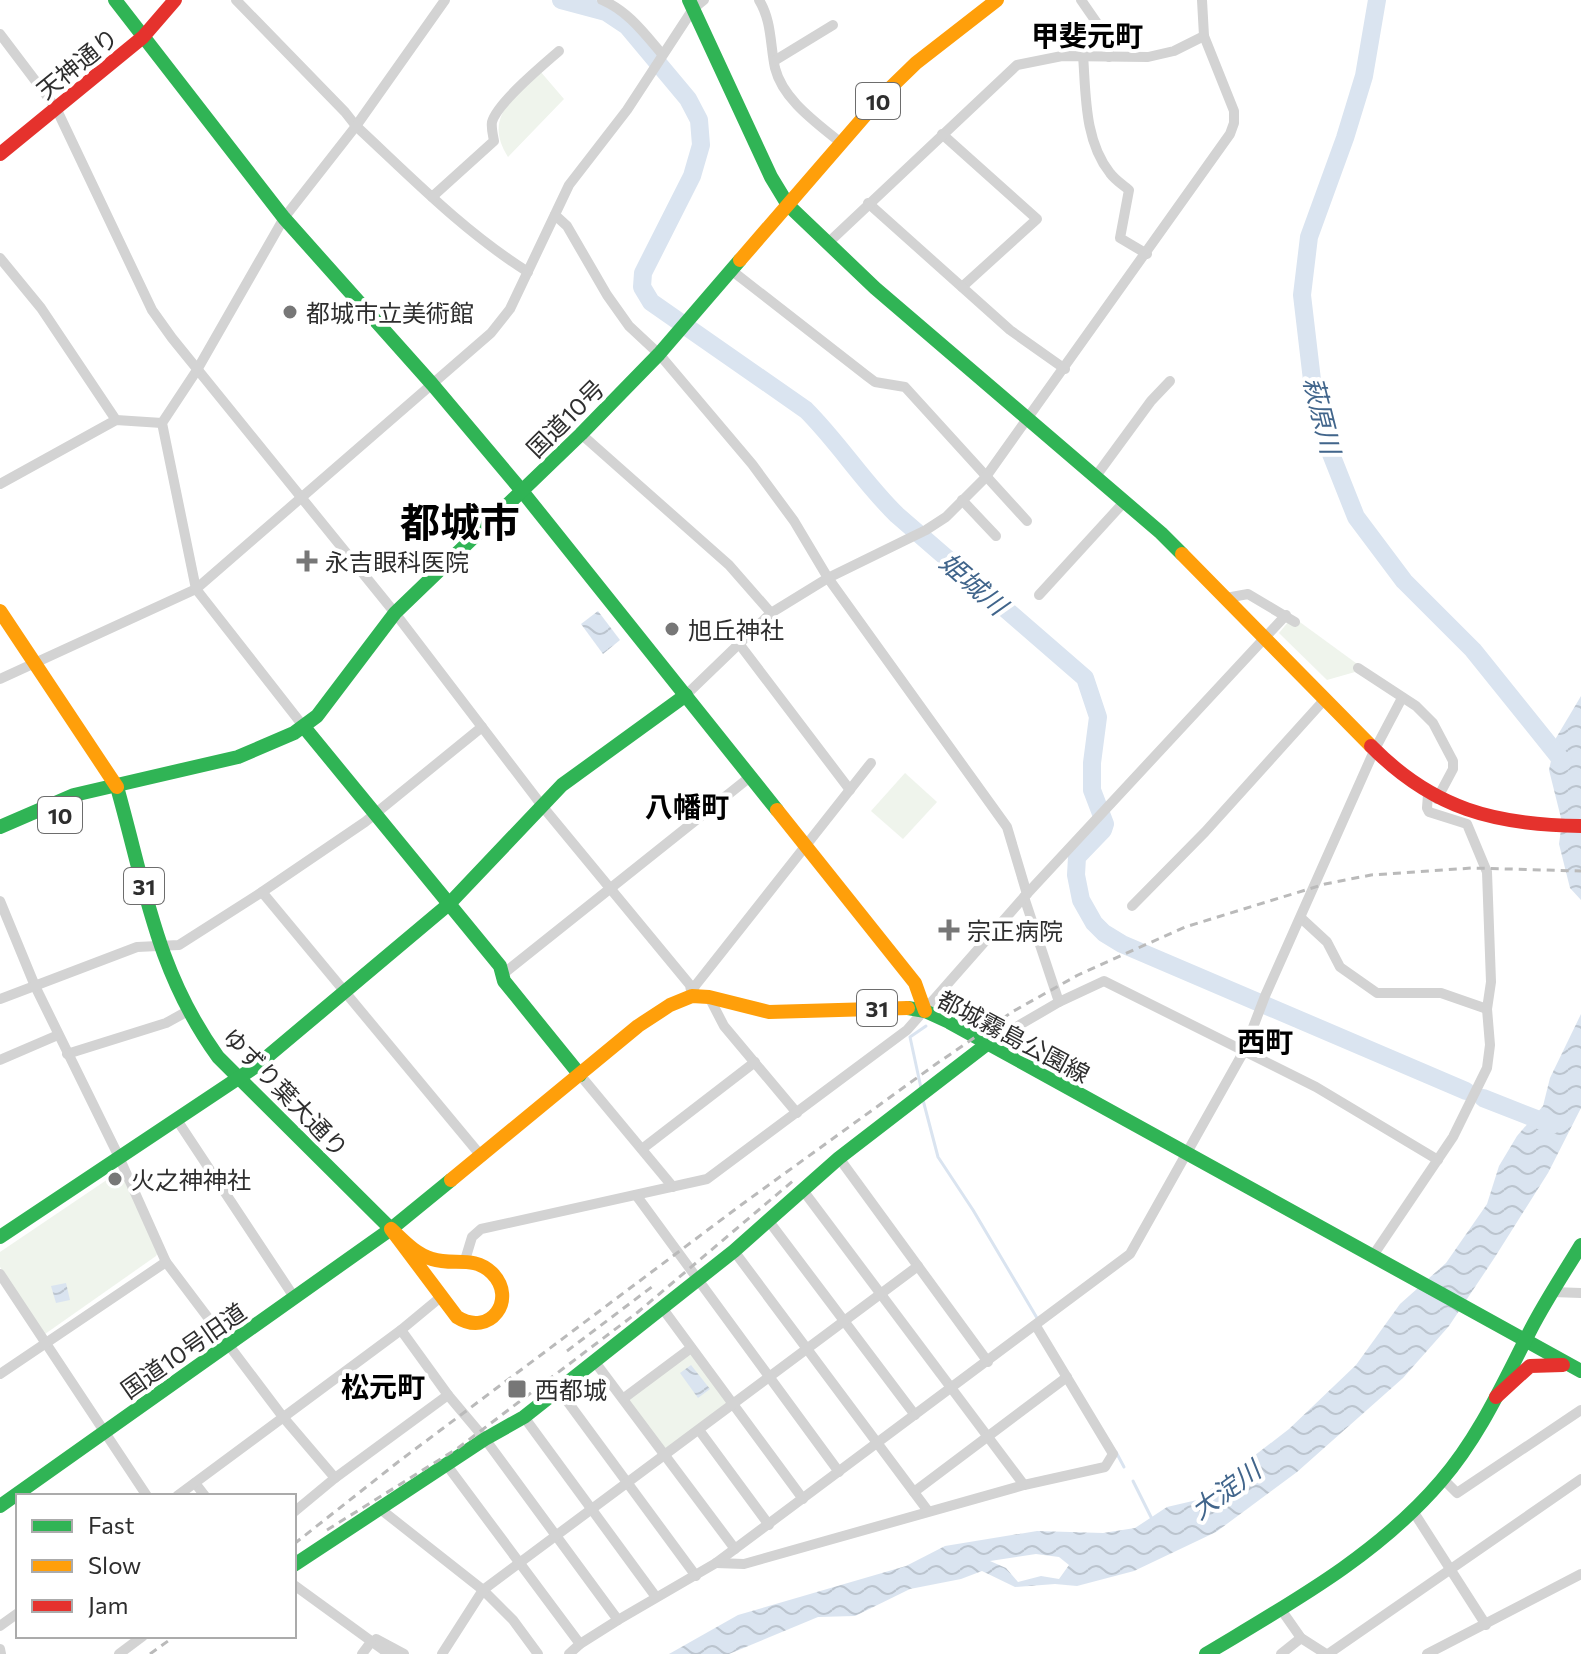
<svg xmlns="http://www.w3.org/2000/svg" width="1581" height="1654" font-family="Commissioner,'Noto Sans JP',sans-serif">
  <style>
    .green { fill: #eff4ec }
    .water { fill: url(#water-waves); fill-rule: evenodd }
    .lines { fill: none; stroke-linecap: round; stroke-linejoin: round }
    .stream { stroke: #dae4f0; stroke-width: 3 }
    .river { stroke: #dae4f0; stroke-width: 18 }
    .street { stroke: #d3d3d3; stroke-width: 10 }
    .fast { stroke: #30b455; stroke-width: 14 }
    .slow { stroke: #ff9f0a; stroke-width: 14 }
    .jam { stroke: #e5322d; stroke-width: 14 }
    .rail { stroke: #bababa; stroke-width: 3; stroke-dasharray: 8 6; stroke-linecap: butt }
    .poi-dot { fill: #777; stroke: #fff; stroke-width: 3 }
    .labels { text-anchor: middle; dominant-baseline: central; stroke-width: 8; stroke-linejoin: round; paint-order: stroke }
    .shield { fill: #fff; stroke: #6d6d6d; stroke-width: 2 }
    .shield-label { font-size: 22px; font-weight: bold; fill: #2e2e2e }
    .street-label { font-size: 24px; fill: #2e2e2e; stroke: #fff }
    .poi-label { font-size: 24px; fill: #2e2e2e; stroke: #fff; text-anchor: start }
    .water-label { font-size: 26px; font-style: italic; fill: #41658b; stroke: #fff }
    .quarter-label { font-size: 28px; font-weight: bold; fill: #000; stroke: #fff }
    .town-label { font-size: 40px; font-weight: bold; fill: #000; stroke: #fff }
  </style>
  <defs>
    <pattern id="water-waves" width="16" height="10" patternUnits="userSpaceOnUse" patternTransform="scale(2)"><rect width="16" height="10" fill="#dae4f0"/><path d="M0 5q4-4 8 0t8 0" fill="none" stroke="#bbc4ce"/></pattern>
  </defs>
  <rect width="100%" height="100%" fill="#fff"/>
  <g class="green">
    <path d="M 540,71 L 564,99 L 508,157 C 483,118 513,98 540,71 Z"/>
    <polygon points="1297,620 1360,666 1355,672 1327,680 1279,633 1289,621"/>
    <polygon points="905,773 937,802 903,839 871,811"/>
    <polygon points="117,1173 121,1173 158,1252 156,1256 45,1334 0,1267 0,1252"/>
    <polygon points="691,1348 733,1404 665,1455 624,1398"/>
  </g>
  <g class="water">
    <polygon points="598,611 620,640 603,654 581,624"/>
    <polygon points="1581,696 1581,900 1570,888 1559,844 1562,822 1549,770 1556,738"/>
    <path d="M 1581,1014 L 1581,1108 L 1548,1173 L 1495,1257 L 1449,1326 L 1403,1378 L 1297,1472 L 1216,1532 L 1134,1571 L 1077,1586 L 1055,1584 L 1015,1587 L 982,1571 L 961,1579 L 910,1589 L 855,1616 L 818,1617 L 729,1654 L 669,1654 L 738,1615 L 906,1566 L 945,1546 L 1037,1531 L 1103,1533 L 1135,1528 L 1167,1507 L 1197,1500 L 1289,1429 L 1356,1365 L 1400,1304 L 1446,1263 L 1487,1204 L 1499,1166 L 1517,1136 L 1543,1106 L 1550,1078 ZM 1036,1554 L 1059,1557 L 1069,1565 L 1059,1579 L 1041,1576 L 1018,1582 L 1006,1568 L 990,1561 Z"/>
    <polygon points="66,1283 70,1300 56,1303 51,1286"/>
    <polygon points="691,1365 710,1389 698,1398 680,1373"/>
  </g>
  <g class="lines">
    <g class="stream">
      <polyline points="921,1088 910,1037 926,1026"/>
      <polyline points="923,1100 938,1157 973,1210 1037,1318"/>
      <polyline points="1116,1452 1124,1467"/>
      <polyline points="1133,1481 1153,1521"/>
    </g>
    <g class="river">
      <path d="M 561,0 L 606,12 L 627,26 L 688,99 L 699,120 L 701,145 L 692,176 L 643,273 L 642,287 L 651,302 L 806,410 C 839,443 864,483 897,515 L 1085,678 L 1098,717 L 1092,763 L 1092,790 L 1105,824 L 1103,830 L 1077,857 L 1076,875 L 1081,900 L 1094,923 L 1104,933 L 1122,944 L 1466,1091"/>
      <polyline points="1377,0 1364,76 1345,138 1309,237 1302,295 1312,380 1329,449 1356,517 1404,581 1473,650 1563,762"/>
      <polyline points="1483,1098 1552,1125"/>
    </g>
    <g class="street">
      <path d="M 236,0 L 345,112 L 356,126 C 412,178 463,231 528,272"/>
      <path d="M 602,0 C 628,11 644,33 662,54"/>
      <path d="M 759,0 C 772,21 770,45 775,68 C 783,100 817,123 841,143"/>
      <polyline points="1081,0 1108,39 1109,57"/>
      <polyline points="0,34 56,108 152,310 172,338 395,613 543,807 690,985 692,996"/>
      <path d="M 1083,55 C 1086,94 1084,140 1110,173 C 1115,180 1123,185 1129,190 L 1120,238 L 1147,254"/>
      <polyline points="774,61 833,25"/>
      <polyline points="942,134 1037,219 962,287"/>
      <path d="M 432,197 L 494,141 C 493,135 491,128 492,122 C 497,103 543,65 559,51"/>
      <polyline points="868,203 1010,330 1065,369"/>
      <polyline points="555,215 567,226 607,295 629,326 659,354 752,464 794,521 828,578 1007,827 1027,894"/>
      <polyline points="828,243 1017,65 1062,56 1148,57 1174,51 1204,36"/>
      <polyline points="0,258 41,308 116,420"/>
      <polyline points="731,270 867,376 875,382 905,387 1027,521"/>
      <polyline points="581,434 729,565 771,613"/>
      <polyline points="1096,476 1151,401 1170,381"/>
      <polyline points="0,484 116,420 162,423"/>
      <polyline points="962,500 996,536"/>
      <polyline points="1039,595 1125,501"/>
      <polyline points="1226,598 1248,594 1295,622"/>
      <polyline points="740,645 850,790"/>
      <polyline points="1358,668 1416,706 1433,723 1453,761 1453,769 1437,799"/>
      <polyline points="0,679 196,589 491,333 510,309 569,185 627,110 693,9 704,0"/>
      <polyline points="686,695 771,613 828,578 926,530 946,517 985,478 1230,134 1234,123 1234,111 1204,36 1202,0"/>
      <polyline points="304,727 196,589 162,423 197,370 284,218 356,126 445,0"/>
      <polyline points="262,892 482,1157"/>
      <polyline points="1024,897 1059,1002"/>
      <polyline points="0,901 35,986 119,1157 166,1262 283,1417 335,1478"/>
      <polyline points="1132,906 1205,832 1325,699"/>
      <polyline points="1301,918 1327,942 1340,967 1377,993 1441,993 1487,1009"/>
      <polyline points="503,974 750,777"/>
      <polyline points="692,995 695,986 871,763"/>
      <polyline points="709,997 724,1026 797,1113"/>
      <polyline points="0,999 137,947 179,945 262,892 365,822 482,727"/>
      <polyline points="987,1044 1059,1002 1104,981 1316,1087 1438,1160"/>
      <polyline points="67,1054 166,1023 186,1012"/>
      <polyline points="0,1060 58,1035"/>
      <polyline points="580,1075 673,1187"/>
      <polyline points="177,1120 294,1297"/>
      <polyline points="642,1149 755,1062"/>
      <polyline points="839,1158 988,1362"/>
      <polyline points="802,1189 1024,1485"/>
      <polyline points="636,1195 839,1472"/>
      <polyline points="768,1220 915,1415"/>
      <polyline points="734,1251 928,1511"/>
      <polyline points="1372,1257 1453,1137 1487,1068 1490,1045 1487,1009 1491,982 1487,872 1467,824 1429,812 1427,808 1428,795"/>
      <polyline points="465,1260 472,1237 481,1229 707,1179 907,1030 1024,897 1286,615"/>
      <polyline points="0,1274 147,1496"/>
      <polyline points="1552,1292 1581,1293"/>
      <polyline points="663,1309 803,1499"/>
      <polyline points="595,1362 735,1549"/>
      <polyline points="0,1374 166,1262"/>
      <polyline points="559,1390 696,1576"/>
      <polyline points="448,1395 485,1439 618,1620"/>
      <polyline points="624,1398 691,1348"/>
      <polyline points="524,1417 656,1597"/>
      <polyline points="699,1430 769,1525"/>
      <polyline points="446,1464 580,1644"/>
      <polyline points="1443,1479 1457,1493 1581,1410"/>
      <polyline points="195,1483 205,1496"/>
      <polyline points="914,1492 1067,1377"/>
      <polyline points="177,1496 401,1330 442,1296"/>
      <polyline points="379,1508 483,1590 513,1620 538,1654"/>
      <polyline points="1413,1511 1486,1625"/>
      <polyline points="294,1512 335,1478 448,1395 401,1330"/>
      <polyline points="716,1563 744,1564 1024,1485 1105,1467 1113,1454 1036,1326"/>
      <polyline points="294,1585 389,1654"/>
      <polyline points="1280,1608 1301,1638 1326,1654"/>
      <polyline points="0,1626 18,1613"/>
      <polyline points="376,1639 404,1654"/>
      <polyline points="0,1649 1,1654"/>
      <polyline points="119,1654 143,1636"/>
      <polyline points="362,1654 371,1642"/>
      <polyline points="442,1654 483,1590 918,1266"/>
      <polyline points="569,1654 580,1644 618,1620 716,1563 1130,1254 1244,1051 1265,996 1374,751 1402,698"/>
      <polyline points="1281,1654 1301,1638"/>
      <polyline points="1328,1654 1581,1479"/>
      <polyline points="1427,1654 1581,1574"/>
    </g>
    <g class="fast">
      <polyline points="115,0 284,218 432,384 522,491 777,810"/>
      <polyline points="689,0 771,177 788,205 875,288 1161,533 1182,554"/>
      <polyline points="304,727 500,966 504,981 580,1075"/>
      <path d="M 117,787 C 145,886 156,971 218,1057 L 391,1229 L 451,1180"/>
      <polyline points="0,827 74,795 238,757 294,733 317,716 395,613 581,434 659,354 740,260"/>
      <polyline points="908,1008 925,1011 949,1022 1581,1371"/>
      <polyline points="0,1237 255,1067 449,904 562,785 686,695"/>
      <polyline points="0,1506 391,1229"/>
      <polyline points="294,1565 485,1439 524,1417 734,1251 839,1158 987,1044"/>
      <path d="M 1206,1654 C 1289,1604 1377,1556 1441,1481 C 1480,1436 1504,1381 1531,1329 C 1546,1300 1564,1273 1581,1245"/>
    </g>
    <g class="slow">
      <polyline points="740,260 882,96 916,63 997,0"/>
      <polyline points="1182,554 1371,746"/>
      <polyline points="0,611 117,787"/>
      <polyline points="777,810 915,983 925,1011"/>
      <polyline points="451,1180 638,1026 670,1005 692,996 709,997 769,1012 908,1008"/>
      <path d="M 391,1229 C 403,1240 415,1254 432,1259 C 453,1266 474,1255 492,1273 C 518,1299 490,1338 457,1317 Z"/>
    </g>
    <g class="jam">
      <polyline points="0,154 143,37 175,0"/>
      <path d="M 1371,746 C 1433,809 1495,825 1581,826"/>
      <polyline points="1496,1397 1530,1366 1563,1365"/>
    </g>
    <g class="rail">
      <polyline points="567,1351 653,1286"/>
      <polyline points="327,1530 458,1448 638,1312 794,1180"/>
      <polyline points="294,1544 398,1462 741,1205 936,1064 1012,1012 1078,975 1185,927 1325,884 1371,875 1472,868 1581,871"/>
      <polyline points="150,1654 175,1636"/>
    </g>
  </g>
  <g class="poi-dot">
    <circle cx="290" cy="312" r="8"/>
    <path d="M303 549h8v8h8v8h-8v8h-8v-8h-8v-8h8z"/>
    <circle cx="672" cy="629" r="8"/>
    <path d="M945 918h8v8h8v8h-8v8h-8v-8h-8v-8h8z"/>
    <circle cx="115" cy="1179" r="8"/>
    <rect x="507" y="1379" width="20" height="20" rx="4"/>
  </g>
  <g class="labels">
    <g class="shield">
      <rect x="856" y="83" width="44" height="36" rx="6"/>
      <rect x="38" y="797" width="44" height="36" rx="6"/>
      <rect x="124" y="868" width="40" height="36" rx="6"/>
      <rect x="857" y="990" width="40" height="36" rx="6"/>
    </g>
    <g class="shield-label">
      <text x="878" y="101">10</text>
      <text x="60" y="815">10</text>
      <text x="144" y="886">31</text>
      <text x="877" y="1008">31</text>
    </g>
    <g class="street-label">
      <text transform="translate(77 63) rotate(-39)">天神通り</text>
      <text transform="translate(565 418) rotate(-45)">国道10号</text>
      <text transform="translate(1014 1036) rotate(28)">都城霧島公園線</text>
      <text transform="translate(286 1092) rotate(46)">ゆずり葉大通り</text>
      <text transform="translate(183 1350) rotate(-35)">国道10号旧道</text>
    </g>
    <g class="poi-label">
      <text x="306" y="312">都城市立美術館</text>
      <text x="325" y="561">永吉眼科医院</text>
      <text x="688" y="629">旭丘神社</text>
      <text x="967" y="930">宗正病院</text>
      <text x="131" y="1179">火之神神社</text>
      <text x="535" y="1389">西都城</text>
    </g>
    <g class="water-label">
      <text transform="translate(1323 415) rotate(76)">萩原川</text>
      <text transform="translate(974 583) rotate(41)">姫城川</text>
      <text transform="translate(1225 1489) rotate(-36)">大淀川</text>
    </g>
    <g class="quarter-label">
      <text x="1087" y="35">甲斐元町</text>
      <text x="687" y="806">八幡町</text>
      <text x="1265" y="1041">西町</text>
      <text x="383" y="1386">松元町</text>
    </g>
    <g class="town-label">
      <text x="460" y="520">都城市</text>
    </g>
  </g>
  <rect x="16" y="1494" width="280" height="144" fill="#ffffff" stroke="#ababab" stroke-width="2"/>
  <rect x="32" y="1520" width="40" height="12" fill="#30b455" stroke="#ababab" stroke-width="2"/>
  <text x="88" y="1534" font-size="24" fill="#2e2e2e">Fast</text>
  <rect x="32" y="1560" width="40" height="12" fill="#ff9f0a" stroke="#ababab" stroke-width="2"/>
  <text x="88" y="1574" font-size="24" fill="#2e2e2e">Slow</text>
  <rect x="32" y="1600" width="40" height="12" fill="#e5322d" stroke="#ababab" stroke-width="2"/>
  <text x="88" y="1614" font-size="24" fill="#2e2e2e">Jam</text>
</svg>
